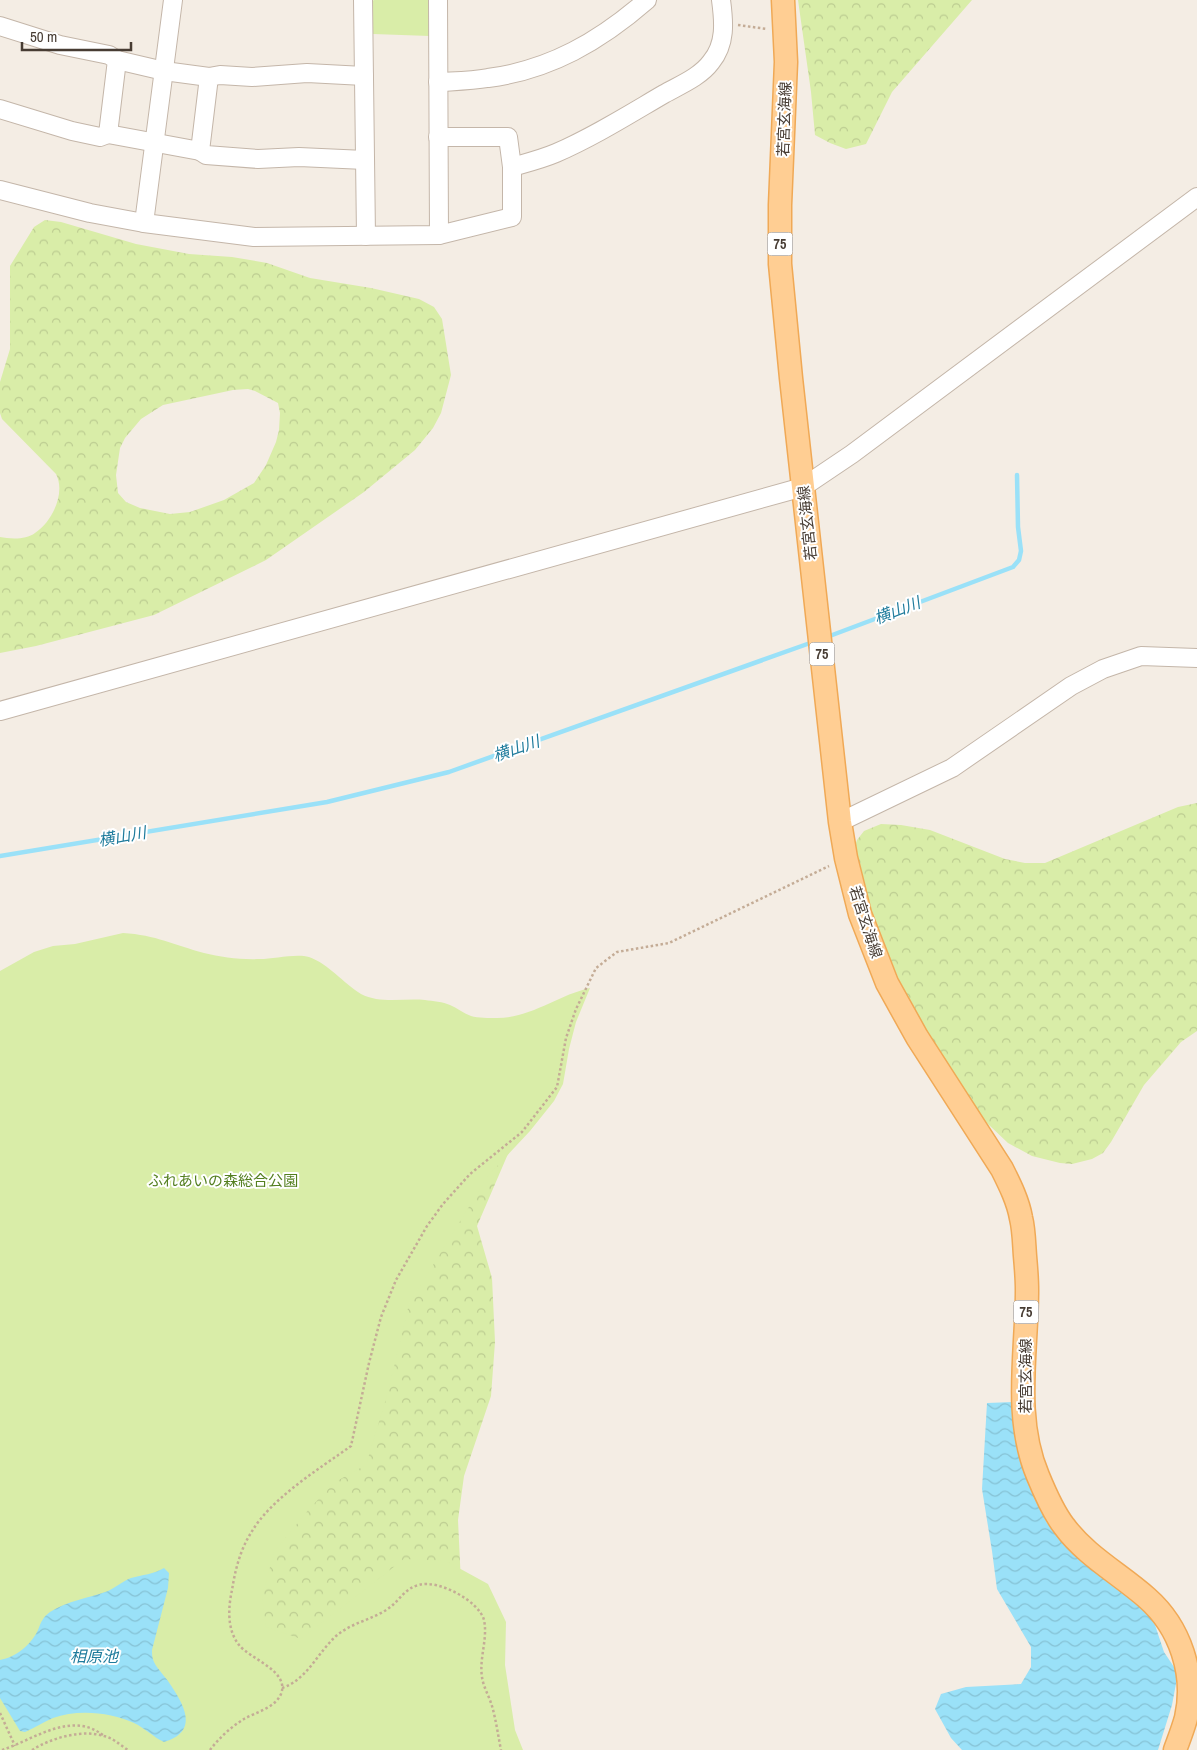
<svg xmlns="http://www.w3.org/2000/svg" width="1197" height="1750" font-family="'Archivo Narrow','Noto Sans JP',sans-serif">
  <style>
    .forest { fill: url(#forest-crowns); fill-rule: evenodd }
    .park { fill: #d9eda8 }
    .water { fill: url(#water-waves) }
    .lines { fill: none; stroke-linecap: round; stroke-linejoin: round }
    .stream { stroke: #9ae1f8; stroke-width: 4.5 }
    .minor-casing { stroke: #c4b6a9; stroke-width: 20 }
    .major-casing { stroke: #f0a956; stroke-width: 25 }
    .path { stroke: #c4ac96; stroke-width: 2.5; stroke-dasharray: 2.5 2.5; stroke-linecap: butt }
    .minor { stroke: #fff; stroke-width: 18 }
    .major { stroke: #ffce93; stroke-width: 22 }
    .labels { text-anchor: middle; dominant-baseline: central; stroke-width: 4; stroke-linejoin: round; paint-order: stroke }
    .shield { fill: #fff; stroke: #7e7670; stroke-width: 1 }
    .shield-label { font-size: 14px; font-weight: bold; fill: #473c33 }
    .street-label { font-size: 15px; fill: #473c33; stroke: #fff }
    .park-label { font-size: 15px; fill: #547f20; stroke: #fff }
    .water-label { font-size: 16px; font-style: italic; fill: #1e7b9c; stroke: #fff }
  </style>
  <defs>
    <pattern id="forest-crowns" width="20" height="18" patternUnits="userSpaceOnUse" patternTransform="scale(1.25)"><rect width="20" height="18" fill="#d9eda8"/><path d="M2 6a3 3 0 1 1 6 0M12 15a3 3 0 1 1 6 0" fill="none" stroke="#bccc91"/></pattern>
    <pattern id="water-waves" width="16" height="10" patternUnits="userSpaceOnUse" patternTransform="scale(1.25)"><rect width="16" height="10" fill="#9ae1f8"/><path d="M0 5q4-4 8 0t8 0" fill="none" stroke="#86c2d5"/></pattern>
  </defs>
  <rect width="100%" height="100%" fill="#f4ede4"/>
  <g class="forest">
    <polygon points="798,0 972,0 892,92 866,144 846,149 830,143 815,135 811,92"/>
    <path d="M 45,220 L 61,222 L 136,244 L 189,254 L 232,257 L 267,263 L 310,278 L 371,288 L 419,299 L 434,307 L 442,319 L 451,375 L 441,413 L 433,428 L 415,450 L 364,492 L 266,560 L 154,615 L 36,646 L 0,653 L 0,537 C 10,539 26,540 35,533 C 52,522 66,493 56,474 L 2,419 L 0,413 L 0,382 L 10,349 L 10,266 L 34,227 ZM 248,389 L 255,391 L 278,403 L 280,413 L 279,430 L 276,442 L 266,465 L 254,483 L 224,500 L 190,512 L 170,514 L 140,508 L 126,502 L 118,493 L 116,475 L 120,448 L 125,438 L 141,419 L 163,405 L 233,390 Z"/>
    <polygon points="1197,803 1197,1031 1181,1042 1144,1085 1111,1142 1103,1153 1092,1159 1072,1164 1060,1163 1032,1156 1008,1143 970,1107 918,1025 866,901 852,854 857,840 864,831 881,824 901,825 930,830 1005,859 1025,863 1045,863 1178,807"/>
    <polygon points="532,1098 477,1226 492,1278 495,1342 491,1396 464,1476 458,1520 462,1604 0,1750 0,1698 175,1693"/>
  </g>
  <g class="park">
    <polygon points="374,0 431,0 430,36 373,34 371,2"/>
    <path d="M 123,933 C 156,935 174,945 204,953 C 221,957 241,960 260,959 C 273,959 297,953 309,957 C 329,964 343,983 361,994 C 380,1004 404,998 425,1000 C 433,1001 443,1002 450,1005 C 457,1008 463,1013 471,1016 C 478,1018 489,1018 497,1018 C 531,1018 558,995 590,988 L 576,1022 L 569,1049 L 563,1084 L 554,1101 L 530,1131 L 488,1176 L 409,1304 L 388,1392 L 366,1465 L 335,1482 L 309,1509 L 274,1552 L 262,1597 L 266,1627 L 301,1639 L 404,1559 L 446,1561 L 488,1584 L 506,1622 L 505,1665 L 515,1730 L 523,1750 L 0,1750 L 0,971 L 34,952 L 53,946 L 75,944 Z"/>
  </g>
  <g class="water">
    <polygon points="1013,1402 1018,1444 1030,1488 1047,1523 1085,1560 1153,1619 1164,1652 1178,1673 1172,1705 1158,1750 962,1750 951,1738 935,1709 941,1694 966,1687 1021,1684 1031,1667 1031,1647 997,1589 992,1551 982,1489 987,1403"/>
    <path d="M 164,1568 L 169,1573 L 168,1588 L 152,1650 C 152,1654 152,1658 154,1662 C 158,1670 165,1676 170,1684 C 185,1706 199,1732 164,1742 C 153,1737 145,1728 134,1723 C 111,1712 77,1709 53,1718 C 44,1722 34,1728 25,1732 L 20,1731 L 0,1698 L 0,1660 C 16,1657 31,1645 38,1630 C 41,1622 43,1617 50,1612 C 67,1601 89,1598 108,1591 C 116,1587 123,1581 131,1578 C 142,1575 154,1574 164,1568 Z"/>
  </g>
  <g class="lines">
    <g class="stream">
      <polyline points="827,637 1013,567 1019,560 1021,551 1018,527 1017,475"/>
      <polyline points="0,856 327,802 449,772 813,642"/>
    </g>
    <g class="minor-casing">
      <g id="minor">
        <polyline points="363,0 366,236"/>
        <polyline points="438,0 439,235"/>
        <polyline points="0,26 60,45 109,55 117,60 108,134 100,137 72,131 0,109"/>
        <polyline points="117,60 164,71 209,77"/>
        <polyline points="364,76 307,73 252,77 220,75 209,77 200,151 206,155 258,159 299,157 365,160"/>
        <path d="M 438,82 C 455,81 471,81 488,78 C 550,70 600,41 647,0"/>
        <polyline points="108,134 200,151"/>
        <path d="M 512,167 C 526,163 542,159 556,153 C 593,137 628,115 664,94 C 680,85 700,77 711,62 C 726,44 724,22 721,0"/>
        <polyline points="0,190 90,213 144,223 254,237 439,235 512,217 512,167 508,137 438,137"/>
        <polyline points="144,223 173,0"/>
        <polyline points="0,711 803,487 852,454 1197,197"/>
        <polyline points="840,822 952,768 1071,686 1103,669 1141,656 1197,658"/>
      </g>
    </g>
    <g class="major-casing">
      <path id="major" d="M 783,0 L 786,62 L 780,205 L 780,264 L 791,378 L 840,822 L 846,858 L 860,914 L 887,983 L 917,1037 L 1002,1169 C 1010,1185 1018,1201 1021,1218 C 1024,1230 1024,1243 1025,1256 C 1026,1267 1027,1278 1027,1290 C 1027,1352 1013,1417 1038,1476 C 1045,1493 1053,1512 1064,1526 C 1086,1556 1120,1574 1147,1598 C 1180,1627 1196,1674 1186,1718 C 1183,1729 1179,1739 1175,1750"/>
    </g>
    <g class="path">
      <polyline points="738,25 767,29"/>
      <path d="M 282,1688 C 306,1680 316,1656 333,1639 C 348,1623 373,1620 389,1608 C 400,1600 405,1588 419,1585 C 438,1579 479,1601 484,1620 C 488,1639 479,1658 482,1677 C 483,1686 489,1696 492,1706 C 496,1720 498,1735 501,1750"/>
      <polyline points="0,1713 15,1746"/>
      <path d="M 2,1750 C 35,1739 72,1710 104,1736"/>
      <path d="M 32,1750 C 51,1738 82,1729 104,1736 C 113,1738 120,1745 128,1750"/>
      <path d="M 210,1750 C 219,1738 231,1727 244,1719 C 256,1712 275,1708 281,1694 C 290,1671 250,1659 239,1645 C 227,1630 228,1608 232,1590 C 235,1571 240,1550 251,1533 C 270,1499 319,1469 351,1446 L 369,1363 L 381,1317 L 396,1280 L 427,1226 L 443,1204 L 470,1174 L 522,1132 L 557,1087 L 566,1038 L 576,1009 L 596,968 L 617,952 L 669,943 L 829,866"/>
    </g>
    <use href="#minor" class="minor"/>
    <use href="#major" class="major"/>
  </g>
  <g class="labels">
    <g class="shield">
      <rect x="767.5" y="232.5" width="25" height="23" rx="4"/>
      <rect x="809.5" y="642.5" width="25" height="23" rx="4"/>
      <rect x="1013.5" y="1300.5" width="25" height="23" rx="4"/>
    </g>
    <g class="shield-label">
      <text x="780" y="244">75</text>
      <text x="822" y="654">75</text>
      <text x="1026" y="1312">75</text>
    </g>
    <g class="street-label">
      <text transform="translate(784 119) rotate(-88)">若宮玄海線</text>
      <text transform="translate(807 523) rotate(-96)">若宮玄海線</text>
      <text transform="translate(866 922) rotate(72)">若宮玄海線</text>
      <text transform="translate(1025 1376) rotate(-90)">若宮玄海線</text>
    </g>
    <g class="park-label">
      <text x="223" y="1180">ふれあいの森総合公園</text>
    </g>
    <g class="water-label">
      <text transform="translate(897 610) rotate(-21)">横山川</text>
      <text transform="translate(516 748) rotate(-19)">横山川</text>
      <text transform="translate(122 836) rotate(-10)">横山川</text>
      <text x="94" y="1656">相原池</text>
    </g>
  </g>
  <path d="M22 42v8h109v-8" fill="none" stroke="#473c33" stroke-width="2.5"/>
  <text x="30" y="42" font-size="15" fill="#473c33" stroke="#ffffff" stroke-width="4" paint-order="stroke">50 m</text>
</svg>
